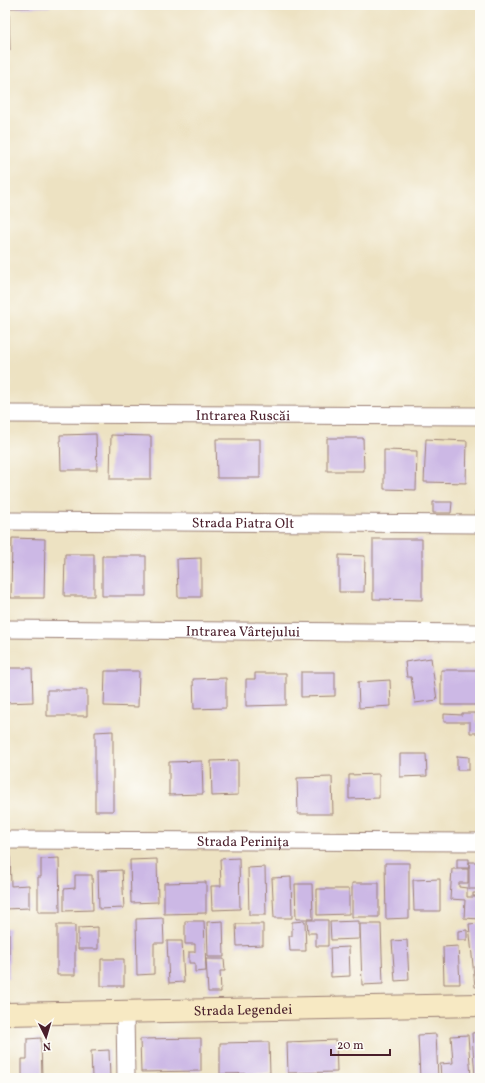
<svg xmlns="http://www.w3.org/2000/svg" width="485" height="1083" font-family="Vollkorn,serif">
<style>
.building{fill:#ccb8e5}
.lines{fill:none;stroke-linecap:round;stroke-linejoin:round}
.street-casing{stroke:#9c8076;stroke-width:19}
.secondary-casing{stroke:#9c8076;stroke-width:24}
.street{stroke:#fff;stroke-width:17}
.secondary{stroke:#f7e9c3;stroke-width:22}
.labels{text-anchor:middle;stroke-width:3;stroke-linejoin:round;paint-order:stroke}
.street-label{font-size:14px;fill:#4a1f2b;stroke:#fdfcf7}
</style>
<rect width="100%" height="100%" fill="#fdfcf7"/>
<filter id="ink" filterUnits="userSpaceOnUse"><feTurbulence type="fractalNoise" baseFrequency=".025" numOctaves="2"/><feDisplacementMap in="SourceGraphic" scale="8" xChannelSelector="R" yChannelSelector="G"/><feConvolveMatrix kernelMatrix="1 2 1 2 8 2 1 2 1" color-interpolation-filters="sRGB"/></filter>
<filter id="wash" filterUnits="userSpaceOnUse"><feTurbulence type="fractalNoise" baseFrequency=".012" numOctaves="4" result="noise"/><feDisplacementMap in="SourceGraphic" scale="16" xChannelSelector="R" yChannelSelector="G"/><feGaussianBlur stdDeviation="0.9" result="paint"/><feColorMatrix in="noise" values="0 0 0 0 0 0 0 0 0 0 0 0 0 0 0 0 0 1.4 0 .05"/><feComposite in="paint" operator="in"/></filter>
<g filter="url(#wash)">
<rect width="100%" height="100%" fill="#ede2c2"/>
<g id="blocks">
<path class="building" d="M 5,5 L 50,5 L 50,7 L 5,8 Z
M 5,15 L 9,15 L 10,50 L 5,50 Z
M 96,434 L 97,470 L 61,470 L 60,435 Z
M 111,435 L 151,436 L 151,479 L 110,479 Z
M 327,438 L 363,438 L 364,471 L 327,471 Z
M 216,439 L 260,439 L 260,478 L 217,478 Z
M 426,439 L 467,441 L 466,483 L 424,482 Z
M 384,450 L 417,451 L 416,490 L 384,489 Z
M 433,502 L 452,502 L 451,513 L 433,513 Z
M 476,508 L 480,508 L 480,519 L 476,519 Z
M 12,538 L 45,539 L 44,598 L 11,598 Z
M 373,539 L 422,539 L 422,600 L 373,599 Z
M 65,554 L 94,554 L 94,596 L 64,596 Z
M 339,555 L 365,556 L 364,592 L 339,592 Z
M 102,556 L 146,556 L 146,596 L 102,596 Z
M 201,558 L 201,597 L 178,597 L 177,559 Z
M 431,658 L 437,700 L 415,703 L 411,677 L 407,677 L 405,662 Z
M 5,668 L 32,668 L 33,702 L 5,703 Z
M 441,670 L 480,670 L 480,705 L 441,705 Z
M 105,671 L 139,671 L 138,707 L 104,706 Z
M 301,672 L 335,672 L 335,696 L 301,697 Z
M 255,673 L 286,673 L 286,705 L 246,706 L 246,679 L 255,679 Z
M 226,678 L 226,708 L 194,709 L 193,679 Z
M 390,680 L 391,706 L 359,708 L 358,682 Z
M 47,690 L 87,690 L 87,716 L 47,716 Z
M 462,713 L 476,713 L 476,722 L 480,722 L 479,733 L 470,733 L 470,722 L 444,722 L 444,714 L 462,715 Z
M 113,731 L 113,811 L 95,811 L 95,732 Z
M 400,754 L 426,754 L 427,776 L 400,777 Z
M 457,756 L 469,757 L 469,770 L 457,770 Z
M 238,760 L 238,795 L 212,796 L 211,761 Z
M 202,761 L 203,794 L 169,795 L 169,762 Z
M 379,774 L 379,798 L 349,799 L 349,775 Z
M 332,777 L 333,814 L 298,814 L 297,778 Z
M 477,785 L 480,785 L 480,818 L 477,818 Z
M 10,854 L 11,886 L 29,885 L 29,908 L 5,909 L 5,855 Z
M 59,858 L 60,912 L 38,912 L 38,877 L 41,877 L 41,859 Z
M 239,858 L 240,909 L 212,910 L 211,886 L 221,886 L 220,859 Z
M 157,859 L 158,902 L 131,903 L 130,860 Z
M 457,859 L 469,859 L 469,868 L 457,868 Z
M 469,862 L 479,862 L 479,889 L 469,889 Z
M 385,863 L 409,863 L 409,918 L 386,919 Z
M 265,867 L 266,915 L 249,915 L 248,868 Z
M 452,869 L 468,869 L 468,883 L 459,883 L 459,887 L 467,888 L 467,897 L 480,897 L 480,919 L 464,918 L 465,900 L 450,899 Z
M 122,870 L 124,908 L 99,909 L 98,871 Z
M 75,875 L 92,875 L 93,910 L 64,911 L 64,889 L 75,888 Z
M 291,877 L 292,918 L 274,918 L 272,878 Z
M 440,879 L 440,911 L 414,911 L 413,880 Z
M 206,882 L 206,913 L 164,914 L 164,883 Z
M 352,883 L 379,883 L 379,917 L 352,917 Z
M 295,884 L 312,884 L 313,919 L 296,919 Z
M 317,889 L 349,889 L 349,914 L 317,915 Z
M 473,893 L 480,893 L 480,896 L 473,896 Z
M 163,918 L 164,943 L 154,943 L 154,974 L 137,975 L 136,919 Z
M 307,920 L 328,920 L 328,946 L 316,946 L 316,933 L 308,933 Z
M 185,921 L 204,921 L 206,971 L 195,972 L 195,963 L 189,963 L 189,952 L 195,952 L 195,944 L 185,944 Z
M 223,921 L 224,957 L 208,957 L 207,922 Z
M 305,921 L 306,951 L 290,951 L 289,936 L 292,936 L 292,922 Z
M 359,921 L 359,939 L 331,940 L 330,922 Z
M 480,923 L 480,987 L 475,987 L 469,924 Z
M 236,924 L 263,924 L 263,945 L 237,946 Z
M 360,924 L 381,924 L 383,984 L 362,985 Z
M 57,925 L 75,925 L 75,975 L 57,975 Z
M 98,927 L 98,949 L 78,949 L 78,928 Z
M 5,928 L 9,928 L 9,978 L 5,978 Z
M 467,930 L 467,940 L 458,940 L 458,931 Z
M 407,940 L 409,980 L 395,981 L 392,941 Z
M 167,941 L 182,941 L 184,982 L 169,983 Z
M 458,946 L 460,984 L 444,984 L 443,947 Z
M 349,947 L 350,976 L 331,977 L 330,948 Z
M 101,959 L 124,959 L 124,986 L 101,986 Z
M 206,959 L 224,959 L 225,971 L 220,971 L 221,992 L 208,992 Z
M 480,1032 L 480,1078 L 475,1078 L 472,1033 Z
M 436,1034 L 438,1078 L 420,1078 L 418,1035 Z
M 468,1035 L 471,1078 L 441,1078 L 440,1064 L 453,1063 L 451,1036 Z
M 41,1038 L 42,1078 L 22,1078 L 22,1059 L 27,1059 L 27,1039 Z
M 201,1038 L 201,1071 L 141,1072 L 140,1039 Z
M 336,1040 L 337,1072 L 288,1073 L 287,1042 Z
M 269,1042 L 270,1073 L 220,1074 L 220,1043 Z
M 109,1050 L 110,1078 L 92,1078 L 91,1051 Z"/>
</g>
</g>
<g filter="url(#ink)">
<use href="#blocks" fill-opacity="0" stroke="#9c8076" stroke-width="1"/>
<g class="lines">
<g class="street-casing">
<g id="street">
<path id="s1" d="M 5,414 L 480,416"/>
<path id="s2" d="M 5,521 L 480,524"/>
<path id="s3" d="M 5,629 L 480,633"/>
<path id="s4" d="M 5,840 L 480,842"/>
<path d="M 125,1013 L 126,1078"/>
</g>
</g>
<g class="secondary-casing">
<g id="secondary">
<path id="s5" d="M 5,1014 L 480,1005"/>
</g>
</g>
<use href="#street" class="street"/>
<use href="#secondary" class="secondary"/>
</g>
</g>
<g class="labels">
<g class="street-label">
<text dy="5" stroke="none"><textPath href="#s1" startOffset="238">Intrarea Ruscăi</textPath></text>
<text dy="5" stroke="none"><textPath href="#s2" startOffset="238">Strada Piatra Olt</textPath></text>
<text dy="5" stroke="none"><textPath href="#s3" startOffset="238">Intrarea Vârtejului</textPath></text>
<text dy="5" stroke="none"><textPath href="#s4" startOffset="238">Strada Perinița</textPath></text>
<text dy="5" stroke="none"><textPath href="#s5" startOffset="238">Strada Legendei</textPath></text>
</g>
</g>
<rect width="485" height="1083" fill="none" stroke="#fdfcf7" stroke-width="20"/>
<g transform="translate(46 1037) rotate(175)" stroke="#fdfcf7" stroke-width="3" paint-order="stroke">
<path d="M0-3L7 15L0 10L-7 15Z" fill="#4a1f2b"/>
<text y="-6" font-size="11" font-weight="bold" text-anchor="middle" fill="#4a1f2b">N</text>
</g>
<path d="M331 1049v6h59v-6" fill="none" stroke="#4a1f2b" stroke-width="2"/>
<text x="337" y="1049" font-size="12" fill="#4a1f2b" stroke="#fdfcf7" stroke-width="3" paint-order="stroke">20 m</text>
</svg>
